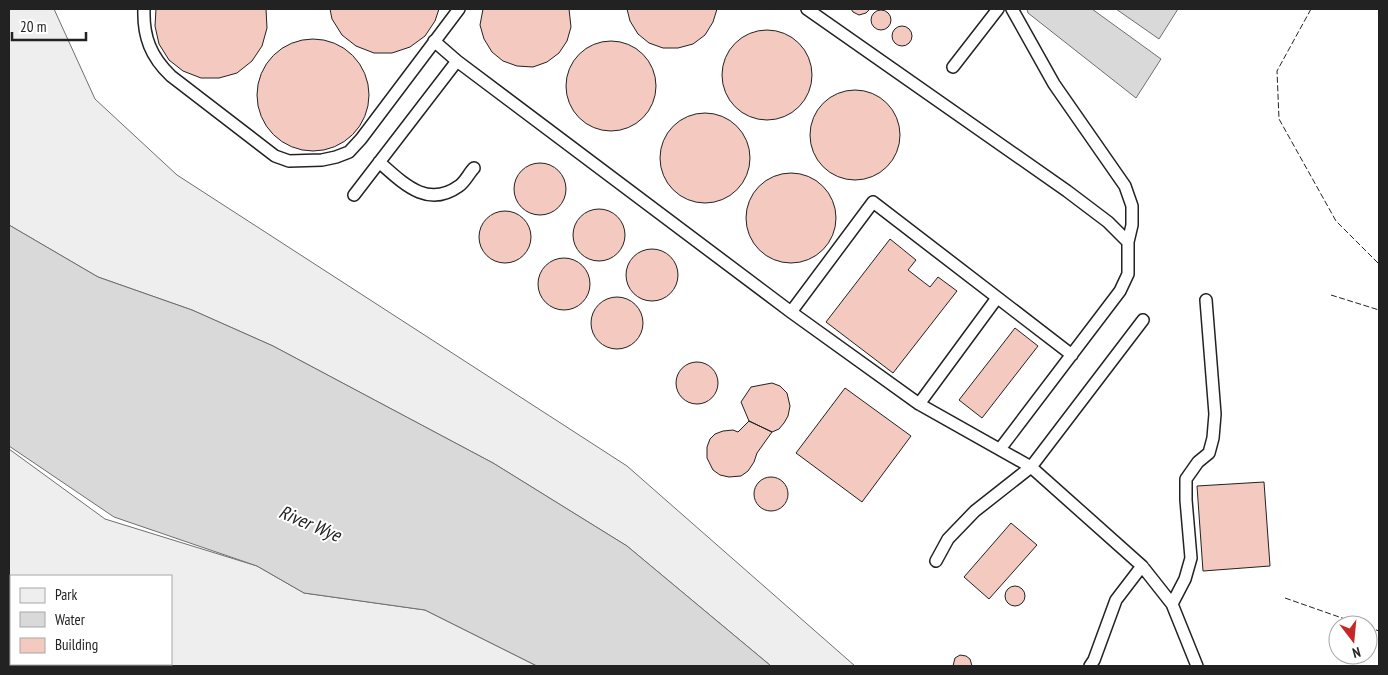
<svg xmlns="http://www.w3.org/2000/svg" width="1388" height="675" font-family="'PT Sans Narrow',sans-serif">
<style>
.green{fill:#eee;stroke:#6f6f6f;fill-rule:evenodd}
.water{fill:#d9d9d9;stroke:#6f6f6f}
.building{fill:#f3c9c0;stroke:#222}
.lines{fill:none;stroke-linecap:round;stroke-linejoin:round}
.service-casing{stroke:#222;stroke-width:14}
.service{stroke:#fff;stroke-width:11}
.fence{stroke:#222;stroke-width:1;stroke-dasharray:6 2.5;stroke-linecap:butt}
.labels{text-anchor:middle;stroke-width:4;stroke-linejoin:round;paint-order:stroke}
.water-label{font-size:19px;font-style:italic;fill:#222;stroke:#fff}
</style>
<rect width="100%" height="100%" fill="#fff"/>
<path class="green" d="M 9,9 L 54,9 L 95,99 L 177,175 L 627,466 L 855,666 L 771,666 L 627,546 L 493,463 L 273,346 L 192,310 L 98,277 L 9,225 Z
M 9,449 L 105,519 L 257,566 L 304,593 L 425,610 L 537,666 L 9,666 ZM 11,576 L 171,576 L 171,664 L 11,664 Z"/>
<path class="water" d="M 1027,9 L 1092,9 L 1161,59 L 1136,98 L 1028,13 Z
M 1116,9 L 1178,9 L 1159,39 Z
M 9,225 L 98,277 L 192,310 L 273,346 L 493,463 L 627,546 L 771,666 L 537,666 L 425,610 L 304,593 L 257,566 L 114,517 L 9,446 Z"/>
<path class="building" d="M 156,9 L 266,9 L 267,28 L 262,46 L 252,61 L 237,73 L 219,78 L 201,78 L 183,71 L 169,60 L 159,44 L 155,26 Z
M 330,9 L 439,9 L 435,21 L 425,36 L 410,47 L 392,53 L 374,53 L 356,46 L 342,35 L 332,19 Z
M 483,9 L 569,9 L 571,27 L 567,41 L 559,53 L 547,62 L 533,67 L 517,66 L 503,61 L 492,52 L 484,39 L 480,25 Z
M 627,9 L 717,9 L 713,22 L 705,35 L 693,44 L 678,48 L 663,48 L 649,43 L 638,34 L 630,21 Z
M 851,9 L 870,9 L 866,13 L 859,15 L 853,12 Z
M871 20a10 10 0 1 1 20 0a10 10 0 1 1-20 0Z
M892 36a10 10 0 1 1 20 0a10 10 0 1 1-20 0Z
M722 75a45 45 0 1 1 90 0a45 45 0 1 1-90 0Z
M257 95a56 56 0 1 1 112 0a56 56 0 1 1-112 0Z
M566 86a45 45 0 1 1 90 0a45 45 0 1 1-90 0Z
M810 135a45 45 0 1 1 90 0a45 45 0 1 1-90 0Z
M660 158a45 45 0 1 1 90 0a45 45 0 1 1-90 0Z
M514 189a26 26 0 1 1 52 0a26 26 0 1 1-52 0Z
M746 218a45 45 0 1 1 90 0a45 45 0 1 1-90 0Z
M573 235a26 26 0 1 1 52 0a26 26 0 1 1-52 0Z
M479 237a26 26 0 1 1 52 0a26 26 0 1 1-52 0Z
M 890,239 L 916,260 L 908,270 L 930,287 L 938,277 L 957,291 L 893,373 L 826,322 Z
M626 275a26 26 0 1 1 52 0a26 26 0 1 1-52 0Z
M538 284a26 26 0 1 1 52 0a26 26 0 1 1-52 0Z
M591 323a26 26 0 1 1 52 0a26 26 0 1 1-52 0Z
M 1015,328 L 1038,346 L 982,418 L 959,400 Z
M676 383a21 21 0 1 1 42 0a21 21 0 1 1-42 0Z
M 772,383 L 780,386 L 787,393 L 790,406 L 788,416 L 784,423 L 779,429 L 772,432 L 749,421 L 741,402 L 751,387 Z
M 845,388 L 911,436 L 862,502 L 796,453 Z
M 749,421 L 772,432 L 757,453 L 754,462 L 748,471 L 741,476 L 729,477 L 720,475 L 713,470 L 707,458 L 707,447 L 710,439 L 715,434 L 723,431 L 733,430 L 738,432 Z
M754 494a17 17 0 1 1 34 0a17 17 0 1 1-34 0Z
M 1264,482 L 1270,566 L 1203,571 L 1197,486 Z
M 1011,523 L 1037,545 L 989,599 L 964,577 Z
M1005 596a10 10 0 1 1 20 0a10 10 0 1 1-20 0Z
M 960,655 L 966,656 L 970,659 L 972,666 L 953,666 L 955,658 Z"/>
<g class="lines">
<g class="service-casing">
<path id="service" d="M 144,9 C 143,37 151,57 171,76 L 275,156 L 289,161 L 322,160 L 336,157 L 349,152 L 361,139 L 459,9
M 807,9 L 1067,191 L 1108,222 L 1128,242 L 1128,274 L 1120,291 L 1000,449
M 1012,9 L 1054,84 L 1125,186 L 1132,206 L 1132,225 L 1128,242
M 434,41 L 457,61 L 791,312 L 919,404 L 1031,467 L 1142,566 L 1172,604 L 1197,666
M 953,67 L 998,9
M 379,162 C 403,183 427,209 459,186 C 465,182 469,173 474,168
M 354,195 L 457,61
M 791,312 L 873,202 L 1072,355
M 919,404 L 997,298
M 936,561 L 948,539 L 975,511 L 1031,467 L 1143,320
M 1172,604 L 1185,579 L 1191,558 L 1186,500 L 1186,479 L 1198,462 L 1209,453 L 1213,438 L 1215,414 L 1206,300
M 1090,666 L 1094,660 L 1116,600 L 1142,566"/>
</g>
<use href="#service" class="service"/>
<path class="fence" d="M 1311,9 L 1277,71 L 1279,119 L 1336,221 L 1379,264
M 1331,295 L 1379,310
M 1285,598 L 1362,625
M 1368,627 L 1379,631"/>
</g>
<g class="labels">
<g class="water-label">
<text transform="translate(310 523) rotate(23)" y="7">River Wye</text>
</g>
</g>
<rect width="1388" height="675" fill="none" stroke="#222222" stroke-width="20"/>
<rect x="10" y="575" width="162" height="90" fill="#ffffff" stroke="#a7a7a7"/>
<rect x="20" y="588" width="25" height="15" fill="#eeeeee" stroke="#a7a7a7"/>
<text x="55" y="600" font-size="15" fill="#222222">Park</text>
<rect x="20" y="612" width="25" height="15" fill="#d9d9d9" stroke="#a7a7a7"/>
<text x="55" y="625" font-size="15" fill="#222222">Water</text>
<rect x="20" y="638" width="25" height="15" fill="#f3c9c0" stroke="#a7a7a7"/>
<text x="55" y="650" font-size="15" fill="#222222">Building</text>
<g transform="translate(1353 640) rotate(164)"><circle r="24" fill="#ffffff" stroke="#a7a7a7"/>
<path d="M0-4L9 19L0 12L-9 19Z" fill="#c62828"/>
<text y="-8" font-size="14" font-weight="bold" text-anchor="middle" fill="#222222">N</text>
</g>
<path d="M12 32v8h74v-8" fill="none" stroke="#222222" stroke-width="2.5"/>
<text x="20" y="32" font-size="15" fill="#222222" stroke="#ffffff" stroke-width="4" paint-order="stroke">20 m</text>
</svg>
